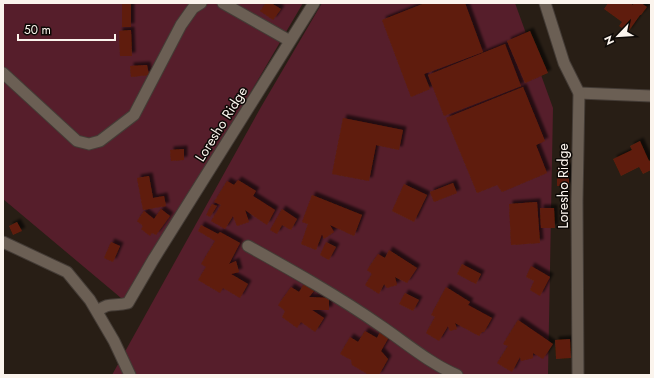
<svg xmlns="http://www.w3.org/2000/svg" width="654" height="378" font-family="Jost,sans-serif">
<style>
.green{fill:#561e2b}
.building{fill:#5f1f0b;filter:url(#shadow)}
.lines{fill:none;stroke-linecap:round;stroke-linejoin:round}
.minor-casing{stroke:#443c36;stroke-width:13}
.tertiary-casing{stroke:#443c36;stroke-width:13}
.minor{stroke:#6b5f54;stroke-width:11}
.tertiary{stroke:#6b5f54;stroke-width:11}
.labels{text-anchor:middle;stroke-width:3;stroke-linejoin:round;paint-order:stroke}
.street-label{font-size:14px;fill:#fbf4ed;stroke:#0d0906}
</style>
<defs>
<filter id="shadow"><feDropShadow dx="3.5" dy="-3.5" stdDeviation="1" flood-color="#0009"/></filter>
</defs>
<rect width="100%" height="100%" fill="#281e15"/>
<path class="green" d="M 3,3 L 303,3 L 127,303 L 3,199 Z
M 322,3 L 515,3 L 553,108 L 548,375 L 112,375 L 261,107 Z"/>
<path class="building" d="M 122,3 L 131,3 L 131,27 L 122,27 Z
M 266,3 L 271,3 L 281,9 L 273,20 L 260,11 Z
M 425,3 L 465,3 L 483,52 L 424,74 L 430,89 L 411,97 L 382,20 Z
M 608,3 L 630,3 L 633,5 L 634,3 L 641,3 L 647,7 L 641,15 L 640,15 L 628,32 L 619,26 L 622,22 L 604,9 Z
M 131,30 L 132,56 L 120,56 L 119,31 Z
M 530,31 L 548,73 L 525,83 L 507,41 Z
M 505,44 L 521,86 L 444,116 L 428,75 Z
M 147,65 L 149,75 L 131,77 L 130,66 Z
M 523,87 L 545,141 L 536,145 L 547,173 L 502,192 L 497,185 L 477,193 L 446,118 Z
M 343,118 L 403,130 L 399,150 L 376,145 L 369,181 L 332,174 Z
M 640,141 L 649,161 L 651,160 L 651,170 L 643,174 L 639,167 L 621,176 L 613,159 L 632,150 L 630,146 Z
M 184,149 L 184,160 L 171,161 L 170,150 Z
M 557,167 L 569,167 L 569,186 L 557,186 Z
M 149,176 L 153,198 L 164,196 L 166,206 L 143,210 L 137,178 Z
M 238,180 L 256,191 L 253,196 L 275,210 L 267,225 L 245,210 L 249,222 L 237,226 L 233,216 L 225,229 L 211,221 L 221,205 L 214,202 L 227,181 L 234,185 Z
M 453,183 L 457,193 L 434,202 L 430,192 Z
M 404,184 L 427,195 L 414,222 L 392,211 Z
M 312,195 L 362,215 L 354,236 L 330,225 L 334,232 L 324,239 L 322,234 L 316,250 L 301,244 L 308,224 L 302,222 Z
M 537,202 L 540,243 L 511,245 L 509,204 Z
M 212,204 L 217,206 L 210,217 L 206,215 Z
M 540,208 L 554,208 L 555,228 L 541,228 Z
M 161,209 L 170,216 L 156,235 L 152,233 L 150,236 L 141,229 L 143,226 L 137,221 L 144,211 L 154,219 Z
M 282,209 L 297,219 L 291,230 L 282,225 L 277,234 L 270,230 Z
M 17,222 L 22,231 L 13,235 L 9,226 Z
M 201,225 L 218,234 L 220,232 L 240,243 L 229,264 L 236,261 L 239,272 L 231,274 L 248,284 L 240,298 L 223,288 L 220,293 L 198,280 L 206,267 L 201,264 L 215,241 L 198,231 Z
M 111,242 L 120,246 L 113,262 L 104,258 Z
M 326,242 L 336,247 L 329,260 L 320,255 Z
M 389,250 L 417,268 L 407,283 L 395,277 L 397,285 L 387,288 L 384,284 L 379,294 L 365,285 L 372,274 L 367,270 L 378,254 L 385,258 Z
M 462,264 L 481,274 L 476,284 L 457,274 Z
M 531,266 L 550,277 L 540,296 L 530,290 L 534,281 L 526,277 Z
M 304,284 L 314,291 L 309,297 L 329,298 L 329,310 L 312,310 L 324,318 L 315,332 L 301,322 L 297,328 L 282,317 L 285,311 L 278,305 L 291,287 L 299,292 Z
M 446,287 L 470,302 L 468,305 L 492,318 L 484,332 L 482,332 L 479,336 L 455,323 L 457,329 L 450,331 L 448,326 L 439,341 L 426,333 L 435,317 L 431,315 Z
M 405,293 L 419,300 L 413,311 L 399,304 Z
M 518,320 L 553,344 L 543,359 L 533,353 L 533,358 L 521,361 L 520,357 L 512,372 L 497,363 L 508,346 L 503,344 Z
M 365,331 L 377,338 L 380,332 L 389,337 L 381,351 L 388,359 L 379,375 L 369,375 L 352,365 L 351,360 L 340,354 L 350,337 L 358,342 Z
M 570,339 L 571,358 L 556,359 L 555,340 Z"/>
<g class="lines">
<g class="minor-casing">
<path id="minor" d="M 223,3 L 290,41
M 3,73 L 77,141 L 89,144 L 100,141 L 134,115 L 181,25 L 193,8 L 201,3
M 579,93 L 651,96
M 3,242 L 67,272 L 90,300 L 114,341 L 130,375
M 248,246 C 293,271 338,296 381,326 C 406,343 429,363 457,375
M 97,312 C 109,301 114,307 128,303 L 153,260 L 314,3"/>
</g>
<g class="tertiary-casing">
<path id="tertiary" d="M 545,3 L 564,63 L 579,93 L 577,201 L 578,375"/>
</g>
<use href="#minor" class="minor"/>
<use href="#tertiary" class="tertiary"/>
</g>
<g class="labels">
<g class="street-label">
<text transform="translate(221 124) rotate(-58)" y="5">Loresho Ridge</text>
<text transform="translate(563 186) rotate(-90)" y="5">Loresho Ridge</text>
</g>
</g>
<rect width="654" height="378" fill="none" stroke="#fbf4ed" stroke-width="8"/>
<g transform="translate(618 36) rotate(245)" stroke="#0d0906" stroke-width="3" paint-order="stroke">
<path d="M0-3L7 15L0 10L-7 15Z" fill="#fbf4ed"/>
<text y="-6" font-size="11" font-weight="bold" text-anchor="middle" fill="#fbf4ed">N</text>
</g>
<path d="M18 34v6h97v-6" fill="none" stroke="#fbf4ed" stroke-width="2"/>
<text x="24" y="34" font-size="12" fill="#fbf4ed" stroke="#0d0906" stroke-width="3" paint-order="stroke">50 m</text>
</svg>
